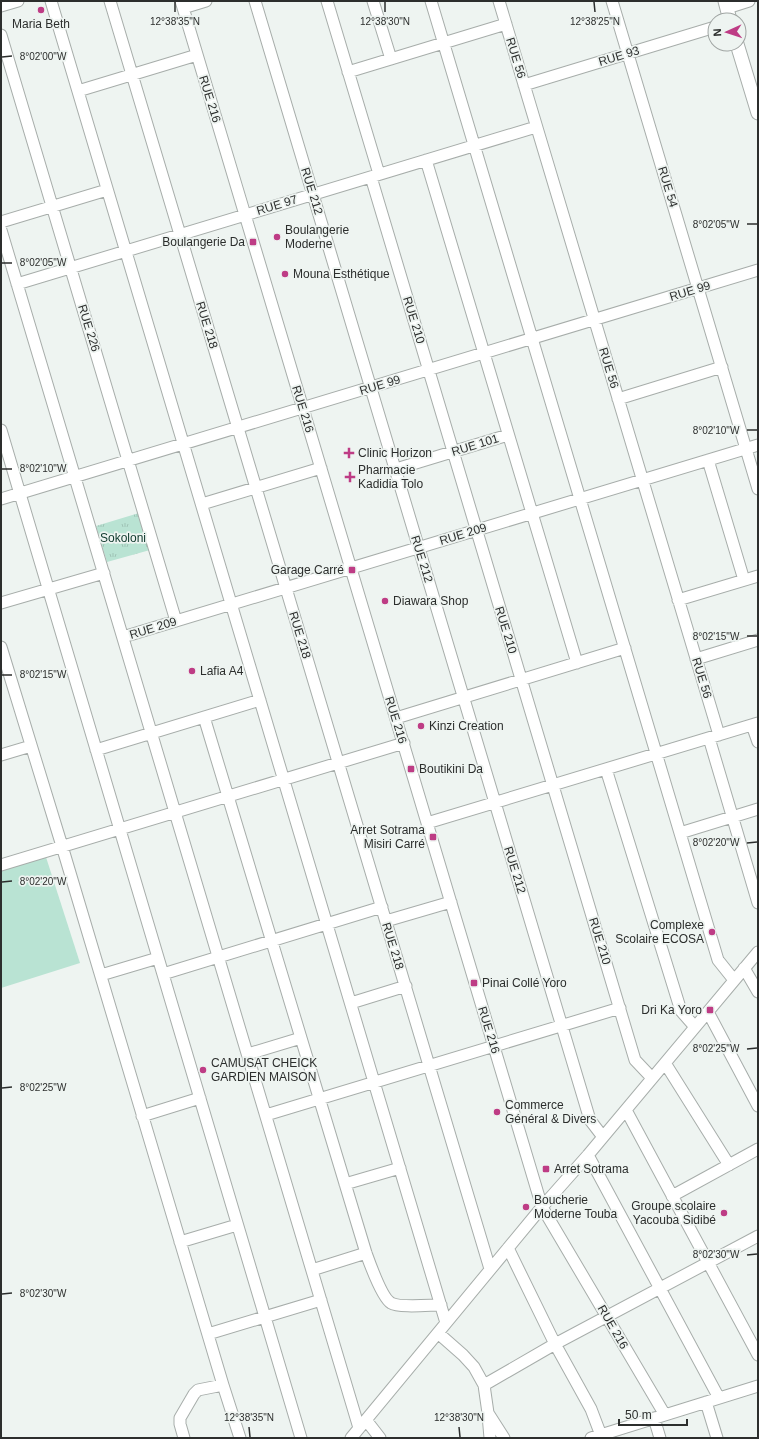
<svg xmlns="http://www.w3.org/2000/svg" width="759" height="1439" font-family="Arial,sans-serif">
<style>
.grass{fill:url(#grass-tufts)}
.pitch{fill:#b9e3d3}
.lines{fill:none;stroke-linecap:round;stroke-linejoin:round}
.minor-casing{stroke:#a7adaa;stroke-width:13}
.major-casing{stroke:#a7adaa;stroke-width:15}
.minor{stroke:#fff;stroke-width:11}
.major{stroke:#fff;stroke-width:13}
.ticks{fill:none;stroke:#2c2e2d;stroke-width:1.5}
.poi-dot{fill:#be3c85;stroke:#eef4f1;stroke-width:1.5}
.labels{text-anchor:middle;stroke-width:3.5;stroke-linejoin:round;paint-order:stroke}
.poi-label{font-size:12px;fill:#2c2e2d;stroke:#eef4f1;text-anchor:start}
.street-label{font-size:12px;fill:#2c2e2d;stroke:#eef4f1}
.park-label{font-size:12px;fill:#0f3a2d;stroke:#eef4f1}
.ticks-label{font-size:10px;text-anchor:middle;fill:#2c2e2d;stroke:#eef4f1;stroke-width:3.5;stroke-linejoin:round;paint-order:stroke}
</style>
<defs>
<pattern id="grass-tufts" width="24" height="20" patternUnits="userSpaceOnUse"><rect width="24" height="20" fill="#b9e3d3"/><path d="M3 7l-1-3M5 7V3M7 7l1-3M15 17l-1-3M17 17v-4M19 17l1-3" fill="none" stroke="#9fc3b5"/></pattern>
</defs>
<rect width="100%" height="100%" fill="#eef4f1"/>
<path class="grass" d="M 139,513 L 150,550 L 107,562 L 96,526 Z"/>
<path class="pitch" d="M 45,854 L 80,963 L 1,988 L 1,868 Z"/>
<g class="lines">
<g class="minor-casing">
<path id="minor" d="M 51,1 L 446,1323
M 110,1 L 490,1269
M 181,1 L 542,1207 L 665,1415
M 255,1 L 590,1120 L 603,1137
M 327,1 L 379,174
M 373,1 L 391,59
M 431,1 L 718,960 L 734,980
M 499,1 L 719,735
M 612,1 L 758,489
M 1,6 L 18,1
M 183,8 L 206,1
M 727,8 L 749,1
M 1,35 L 176,621
M 348,72 L 506,24
M 524,85 L 715,27
M 78,91 L 197,55
M 426,160 L 577,663
M 371,177 L 635,1060 L 652,1078
M 1,222 L 107,190
M 1,230 L 359,1428
M 17,284 L 536,127
M 618,399 L 722,367
M 1,430 L 301,1438
M 708,460 L 744,580
M 396,469 L 508,435
M 1,499 L 758,270
M 202,504 L 321,468
M 678,600 L 758,576
M 1,603 L 104,573
M 123,637 L 758,445
M 1,647 L 62,846 L 223,1385 L 240,1438
M 696,659 L 758,640
M 204,717 L 366,1253 C 370,1264 382,1298 391,1303 C 399,1308 430,1305 441,1305
M 396,718 L 625,648
M 752,725 L 758,742
M 709,738 L 758,903
M 96,750 L 260,700
M 1,755 L 31,746
M 606,769 L 681,1011 L 695,1027
M 427,823 L 758,723
M 680,833 L 758,809
M 1,865 L 404,743
M 386,921 L 451,902
M 744,968 L 758,992
M 163,974 L 382,907
M 101,975 L 158,958
M 351,1003 L 406,986
M 708,1012 L 758,1106
M 248,1054 L 301,1038
M 665,1063 L 729,1165
M 626,1110 L 758,1355
M 266,1115 L 620,1008
M 142,1116 L 200,1098
M 588,1155 L 719,1398
M 345,1184 L 400,1168
M 672,1196 L 758,1149
M 180,1242 L 237,1225
M 508,1248 L 555,1344 L 591,1409 L 602,1438
M 312,1270 L 366,1253
M 438,1333 L 463,1355 L 474,1367 L 484,1385 L 488,1413 L 504,1438
M 208,1334 L 321,1300
M 484,1385 L 555,1344 L 758,1236
M 706,1402 L 717,1438
M 488,1415 L 490,1438
M 654,1418 L 660,1438
M 366,1420 L 380,1438
M 184,1438 L 180,1424 L 180,1418 L 194,1394 L 198,1390 L 223,1385
M 351,1438 L 542,1207 L 588,1155 L 758,952
M 591,1438 L 758,1386"/>
</g>
<g class="major-casing">
<path id="major" d="M 725,1 L 730,20
M 737,44 L 758,113"/>
</g>
<use href="#minor" class="minor"/>
<use href="#major" class="major"/>
</g>
<path class="ticks" d="M 175,2 L 175,12M 385,2 L 385,12M 594,2 L 595,12M 2,57 L 12,56M 747,224 L 757,224M 2,263 L 12,263M 747,430 L 757,430M 2,469 L 12,469M 747,636 L 757,636M 2,675 L 12,675M 747,843 L 757,842M 2,882 L 12,881M 747,1049 L 757,1048M 2,1088 L 12,1087M 747,1255 L 757,1254M 2,1294 L 12,1293M 249,1427 L 250,1437M 459,1427 L 460,1437"/>
<g class="poi-dot">
<circle cx="41" cy="10" r="4"/>
<circle cx="277" cy="237" r="4"/>
<rect x="249" y="238" width="8" height="8" rx="2"/>
<circle cx="285" cy="274" r="4"/>
<path d="M347 447h4v4h4v4h-4v4h-4v-4h-4v-4h4z"/>
<path d="M348 471h4v4h4v4h-4v4h-4v-4h-4v-4h4z"/>
<rect x="348" y="566" width="8" height="8" rx="2"/>
<circle cx="385" cy="601" r="4"/>
<circle cx="192" cy="671" r="4"/>
<circle cx="421" cy="726" r="4"/>
<rect x="407" y="765" width="8" height="8" rx="2"/>
<rect x="429" y="833" width="8" height="8" rx="2"/>
<circle cx="712" cy="932" r="4"/>
<rect x="470" y="979" width="8" height="8" rx="2"/>
<rect x="706" y="1006" width="8" height="8" rx="2"/>
<circle cx="203" cy="1070" r="4"/>
<circle cx="497" cy="1112" r="4"/>
<rect x="542" y="1165" width="8" height="8" rx="2"/>
<circle cx="526" cy="1207" r="4"/>
<circle cx="724" cy="1213" r="4"/>
</g>
<g class="labels">
<g class="poi-label">
<text x="41" y="28" text-anchor="middle">Maria Beth</text>
<text x="285" y="234">Boulangerie<tspan x="285" dy="14">Moderne</tspan></text>
<text x="245" y="246" text-anchor="end">Boulangerie Da</text>
<text x="293" y="278">Mouna Esthétique</text>
<text x="358" y="457">Clinic Horizon</text>
<text x="358" y="474">Pharmacie<tspan x="358" dy="14">Kadidia Tolo</tspan></text>
<text x="344" y="574" text-anchor="end">Garage Carré</text>
<text x="393" y="605">Diawara Shop</text>
<text x="200" y="675">Lafia A4</text>
<text x="429" y="730">Kinzi Creation</text>
<text x="419" y="773">Boutikini Da</text>
<text x="425" y="834" text-anchor="end">Arret Sotrama<tspan x="425" dy="14">Misiri Carré</tspan></text>
<text x="704" y="929" text-anchor="end">Complexe<tspan x="704" dy="14">Scolaire ECOSA</tspan></text>
<text x="482" y="987">Pinai Collé Yoro</text>
<text x="702" y="1014" text-anchor="end">Dri Ka Yoro</text>
<text x="211" y="1067">CAMUSAT CHEICK<tspan x="211" dy="14">GARDIEN MAISON</tspan></text>
<text x="505" y="1109">Commerce<tspan x="505" dy="14">Général &amp; Divers</tspan></text>
<text x="554" y="1173">Arret Sotrama</text>
<text x="534" y="1204">Boucherie<tspan x="534" dy="14">Moderne Touba</tspan></text>
<text x="716" y="1210" text-anchor="end">Groupe scolaire<tspan x="716" dy="14">Yacouba Sidibé</tspan></text>
</g>
<g class="street-label">
<text transform="translate(619 56) rotate(-17)" y="4">RUE 93</text>
<text transform="translate(516 58) rotate(73)" y="4">RUE 56</text>
<text transform="translate(210 99) rotate(73)" y="4">RUE 216</text>
<text transform="translate(668 187) rotate(73)" y="4">RUE 54</text>
<text transform="translate(312 191) rotate(73)" y="4">RUE 212</text>
<text transform="translate(277 205) rotate(-17)" y="4">RUE 97</text>
<text transform="translate(690 291) rotate(-17)" y="4">RUE 99</text>
<text transform="translate(414 320) rotate(73)" y="4">RUE 210</text>
<text transform="translate(207 325) rotate(73)" y="4">RUE 218</text>
<text transform="translate(89 328) rotate(73)" y="4">RUE 226</text>
<text transform="translate(609 368) rotate(73)" y="4">RUE 56</text>
<text transform="translate(380 385) rotate(-17)" y="4">RUE 99</text>
<text transform="translate(303 409) rotate(73)" y="4">RUE 216</text>
<text transform="translate(475 445) rotate(-17)" y="4">RUE 101</text>
<text transform="translate(463 534) rotate(-17)" y="4">RUE 209</text>
<text transform="translate(422 559) rotate(73)" y="4">RUE 212</text>
<text transform="translate(153 628) rotate(-17)" y="4">RUE 209</text>
<text transform="translate(506 630) rotate(73)" y="4">RUE 210</text>
<text transform="translate(300 635) rotate(73)" y="4">RUE 218</text>
<text transform="translate(702 678) rotate(73)" y="4">RUE 56</text>
<text transform="translate(396 720) rotate(73)" y="4">RUE 216</text>
<text transform="translate(515 870) rotate(73)" y="4">RUE 212</text>
<text transform="translate(600 941) rotate(73)" y="4">RUE 210</text>
<text transform="translate(393 946) rotate(73)" y="4">RUE 218</text>
<text transform="translate(489 1030) rotate(73)" y="4">RUE 216</text>
<text transform="translate(613 1327) rotate(60)" y="4">RUE 216</text>
</g>
<g class="park-label">
<text x="123" y="542">Sokoloni</text>
</g>
</g>
<g class="ticks-label">
<text x="175" y="25">12°38'35"N</text>
<text x="385" y="25">12°38'30"N</text>
<text x="595" y="25">12°38'25"N</text>
<text x="43" y="60">8°02'00"W</text>
<text x="716" y="228">8°02'05"W</text>
<text x="43" y="266">8°02'05"W</text>
<text x="716" y="434">8°02'10"W</text>
<text x="43" y="472">8°02'10"W</text>
<text x="716" y="640">8°02'15"W</text>
<text x="43" y="678">8°02'15"W</text>
<text x="716" y="846">8°02'20"W</text>
<text x="43" y="885">8°02'20"W</text>
<text x="716" y="1052">8°02'25"W</text>
<text x="43" y="1091">8°02'25"W</text>
<text x="716" y="1258">8°02'30"W</text>
<text x="43" y="1297">8°02'30"W</text>
<text x="249" y="1421">12°38'35"N</text>
<text x="459" y="1421">12°38'30"N</text>
</g>
<rect width="759" height="1439" fill="none" stroke="#2c2e2d" stroke-width="4"/>
<g transform="translate(727 32) rotate(267)"><circle r="19" fill="#eef4f1" stroke="#a0a5a3"/>
<path d="M0-3L7 15L0 10L-7 15Z" fill="#be3c85"/>
<text y="-6" font-size="11" font-weight="bold" text-anchor="middle" fill="#2c2e2d">N</text>
</g>
<path d="M619 1419v6h68v-6" fill="none" stroke="#2c2e2d" stroke-width="2"/>
<text x="625" y="1419" font-size="12" fill="#2c2e2d" stroke="#eef4f1" stroke-width="3" paint-order="stroke">50 m</text>
</svg>
